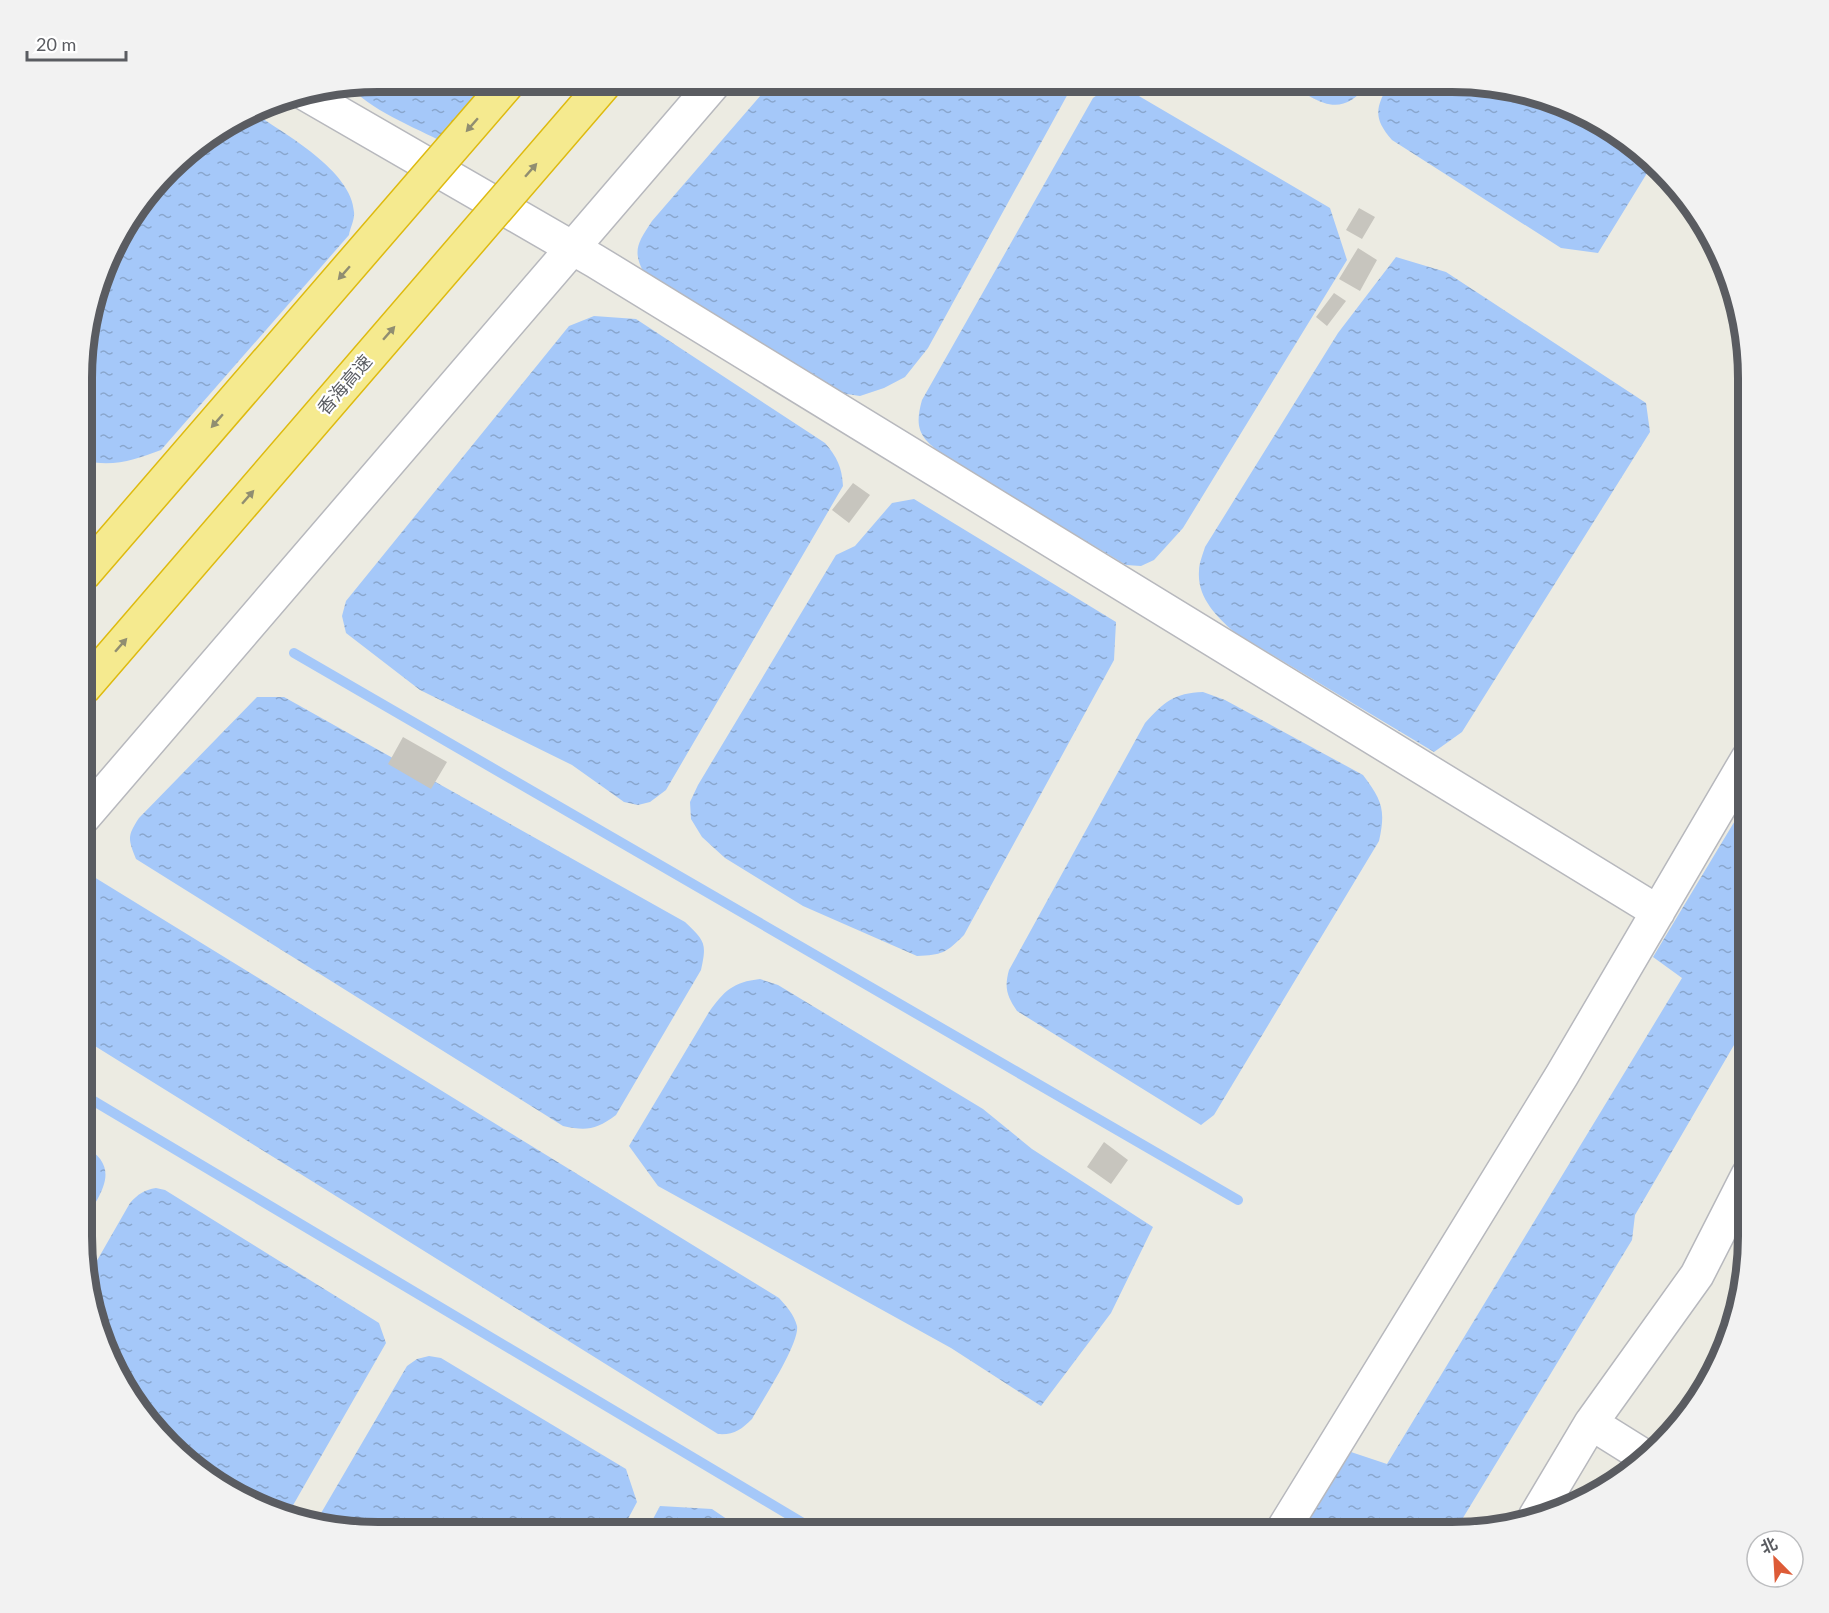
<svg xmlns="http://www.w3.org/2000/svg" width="1829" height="1613" font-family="Lato,'Noto Sans SC',sans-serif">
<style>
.water{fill:url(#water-ripples)}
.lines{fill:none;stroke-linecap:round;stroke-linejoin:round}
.stream{stroke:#a5c8f9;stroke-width:10}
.building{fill:#c7c5be}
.minor-casing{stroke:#b7b8bd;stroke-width:36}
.minor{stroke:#fff;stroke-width:33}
.highway-bridge-casing{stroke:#deba0f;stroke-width:36;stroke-linecap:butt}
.highway-bridge{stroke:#f5ea8f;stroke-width:33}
.oneway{fill:#908e71}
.labels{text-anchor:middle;stroke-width:4.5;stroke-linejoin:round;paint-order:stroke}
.street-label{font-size:18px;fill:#5a5c61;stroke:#fff}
.rim{fill:none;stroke:#5a5c61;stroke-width:8}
</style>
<defs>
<pattern id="water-ripples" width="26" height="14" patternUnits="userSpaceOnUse" patternTransform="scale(1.5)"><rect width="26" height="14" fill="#a5c8f9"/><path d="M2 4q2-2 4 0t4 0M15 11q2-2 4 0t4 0" fill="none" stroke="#89a6cd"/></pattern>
</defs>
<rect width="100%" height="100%" fill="#ecebe2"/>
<path class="water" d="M 378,81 L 494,81 L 443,142 C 418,129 365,108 350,85 Z
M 773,81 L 1075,81 L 928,348 L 905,377 L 884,388 L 860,396 L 833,392 L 645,275 C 632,251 637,244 652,221 Z
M 1115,82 L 1330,208 L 1347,260 L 1183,528 L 1154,560 L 1141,566 L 1126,565 L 947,458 C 922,439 913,432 922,400 L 1093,98 Z
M 1284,82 L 1370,82 C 1339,122 1320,101 1284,82 Z
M 1390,82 L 1471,82 L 1583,112 L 1652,165 L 1598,253 L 1561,248 L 1392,140 C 1372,117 1376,107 1390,82 Z
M 254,113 C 285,134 352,171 354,212 C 355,219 350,228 349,235 L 161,450 C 135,460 111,468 83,460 L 84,338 L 121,230 L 182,154 Z
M 1396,257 L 1446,272 L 1646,403 L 1650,432 L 1462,732 L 1434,752 L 1234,632 C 1216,616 1197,597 1199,571 C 1199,563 1203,554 1205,547 L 1338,333 Z
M 594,316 L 636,319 L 825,443 C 837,457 842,467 843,486 L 666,790 L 650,802 L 638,805 L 624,802 L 572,765 L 420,690 L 346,633 L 342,616 L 346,601 L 569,326 Z
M 914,499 L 1116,622 L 1114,660 L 964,935 C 946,953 942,955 917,956 L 803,906 L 725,858 L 702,837 L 691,819 L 690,802 L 698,785 L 836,555 L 855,546 L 892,503 Z
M 1203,692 L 1225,700 L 1363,775 C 1382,800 1386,810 1379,841 L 1214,1115 L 1201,1125 L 1017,1011 C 1007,996 1004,988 1009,970 L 1145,723 C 1164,702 1174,693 1203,692 Z
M 257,697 L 284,697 L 685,922 C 705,941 707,943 701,970 L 616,1115 C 596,1130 586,1131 563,1126 L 136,859 C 128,839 127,836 139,818 Z
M 1748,799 L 1748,1021 L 1635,1215 L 1632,1240 L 1455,1531 L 1300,1531 L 1351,1452 L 1387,1464 L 1682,978 L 1653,957 Z
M 94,877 L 779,1298 C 786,1306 794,1314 797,1326 C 800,1343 762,1401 752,1419 C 741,1430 734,1435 718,1434 L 82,1038 L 82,890 Z
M 760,979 L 778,985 L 983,1109 L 1032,1149 L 1153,1227 L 1111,1313 L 1041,1406 L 951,1348 L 658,1186 L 629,1146 L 709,1012 C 724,991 733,982 760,979 Z
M 82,1145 C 125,1167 99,1196 82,1225 Z
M 156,1188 L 165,1190 L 379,1323 L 386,1343 L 288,1514 L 264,1509 L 197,1471 L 155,1431 L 103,1349 L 87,1278 L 130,1203 C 138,1194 144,1190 156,1188 Z
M 429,1356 L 441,1358 L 626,1469 L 637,1502 L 621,1532 L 377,1532 L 317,1520 L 407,1366 L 417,1359 Z
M 660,1506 L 712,1509 L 746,1532 L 646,1532 Z"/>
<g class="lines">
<path class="stream" d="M 83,525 L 90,529
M 294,653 L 1238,1200
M 82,1094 L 818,1532"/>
</g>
<path class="building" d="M 1359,208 L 1375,217 L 1362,239 L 1346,230 Z
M 1358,248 L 1377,260 L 1360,291 L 1339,279 Z
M 1334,293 L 1346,301 L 1327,326 L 1316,317 Z
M 853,483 L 870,495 L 849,523 L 832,510 Z
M 403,737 L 447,762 L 431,789 L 388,764 Z
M 1104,1142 L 1128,1160 L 1111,1184 L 1087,1167 Z"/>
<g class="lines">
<g class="minor-casing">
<path id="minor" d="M 304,93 L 595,261 L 1658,912
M 83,818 L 716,81
M 1591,1423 L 1647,1458
M 1535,1517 L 1591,1423 L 1697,1275 L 1748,1175
M 1282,1531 L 1562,1075 L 1748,758"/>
</g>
<use href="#minor" class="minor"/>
<g class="highway-bridge-casing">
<path id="highway-bridge" d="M 83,575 L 510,81
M 83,689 L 607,81"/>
</g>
<use href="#highway-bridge" class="highway-bridge"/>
</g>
<defs><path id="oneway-solid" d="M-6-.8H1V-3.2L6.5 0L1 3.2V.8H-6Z" transform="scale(1.5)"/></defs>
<g class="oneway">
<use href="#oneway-solid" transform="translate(472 125) rotate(131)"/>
<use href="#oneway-solid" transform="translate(531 170) rotate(-49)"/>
<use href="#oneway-solid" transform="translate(344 273) rotate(131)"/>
<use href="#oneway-solid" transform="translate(389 333) rotate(-49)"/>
<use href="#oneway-solid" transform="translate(217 421) rotate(131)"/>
<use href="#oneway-solid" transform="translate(248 497) rotate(-49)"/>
<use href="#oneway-solid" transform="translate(121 645) rotate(-49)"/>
</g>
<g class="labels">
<g class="street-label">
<text transform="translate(345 385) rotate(-49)" y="6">香海高速</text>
</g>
</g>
<path d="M0 0H1829V1613H0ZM378 92H1452A286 286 0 0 1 1738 378V1236A286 286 0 0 1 1452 1522H378A286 286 0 0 1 92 1236V378A286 286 0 0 1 378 92Z" fill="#f2f2f2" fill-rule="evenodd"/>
<path class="rim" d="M378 92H1452A286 286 0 0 1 1738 378V1236A286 286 0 0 1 1452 1522H378A286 286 0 0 1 92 1236V378A286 286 0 0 1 378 92Z"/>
<g transform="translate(1775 1559) rotate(336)"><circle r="28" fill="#ffffff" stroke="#bdbec0" stroke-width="1.5"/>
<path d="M0-4.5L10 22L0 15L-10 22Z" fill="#dd5b37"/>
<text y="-9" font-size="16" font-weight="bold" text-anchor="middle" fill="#5a5c61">北</text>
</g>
<path d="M27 51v9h99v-9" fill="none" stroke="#5a5c61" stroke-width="3"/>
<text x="36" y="51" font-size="18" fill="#5a5c61" stroke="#ffffff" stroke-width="4.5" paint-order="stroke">20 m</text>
</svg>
